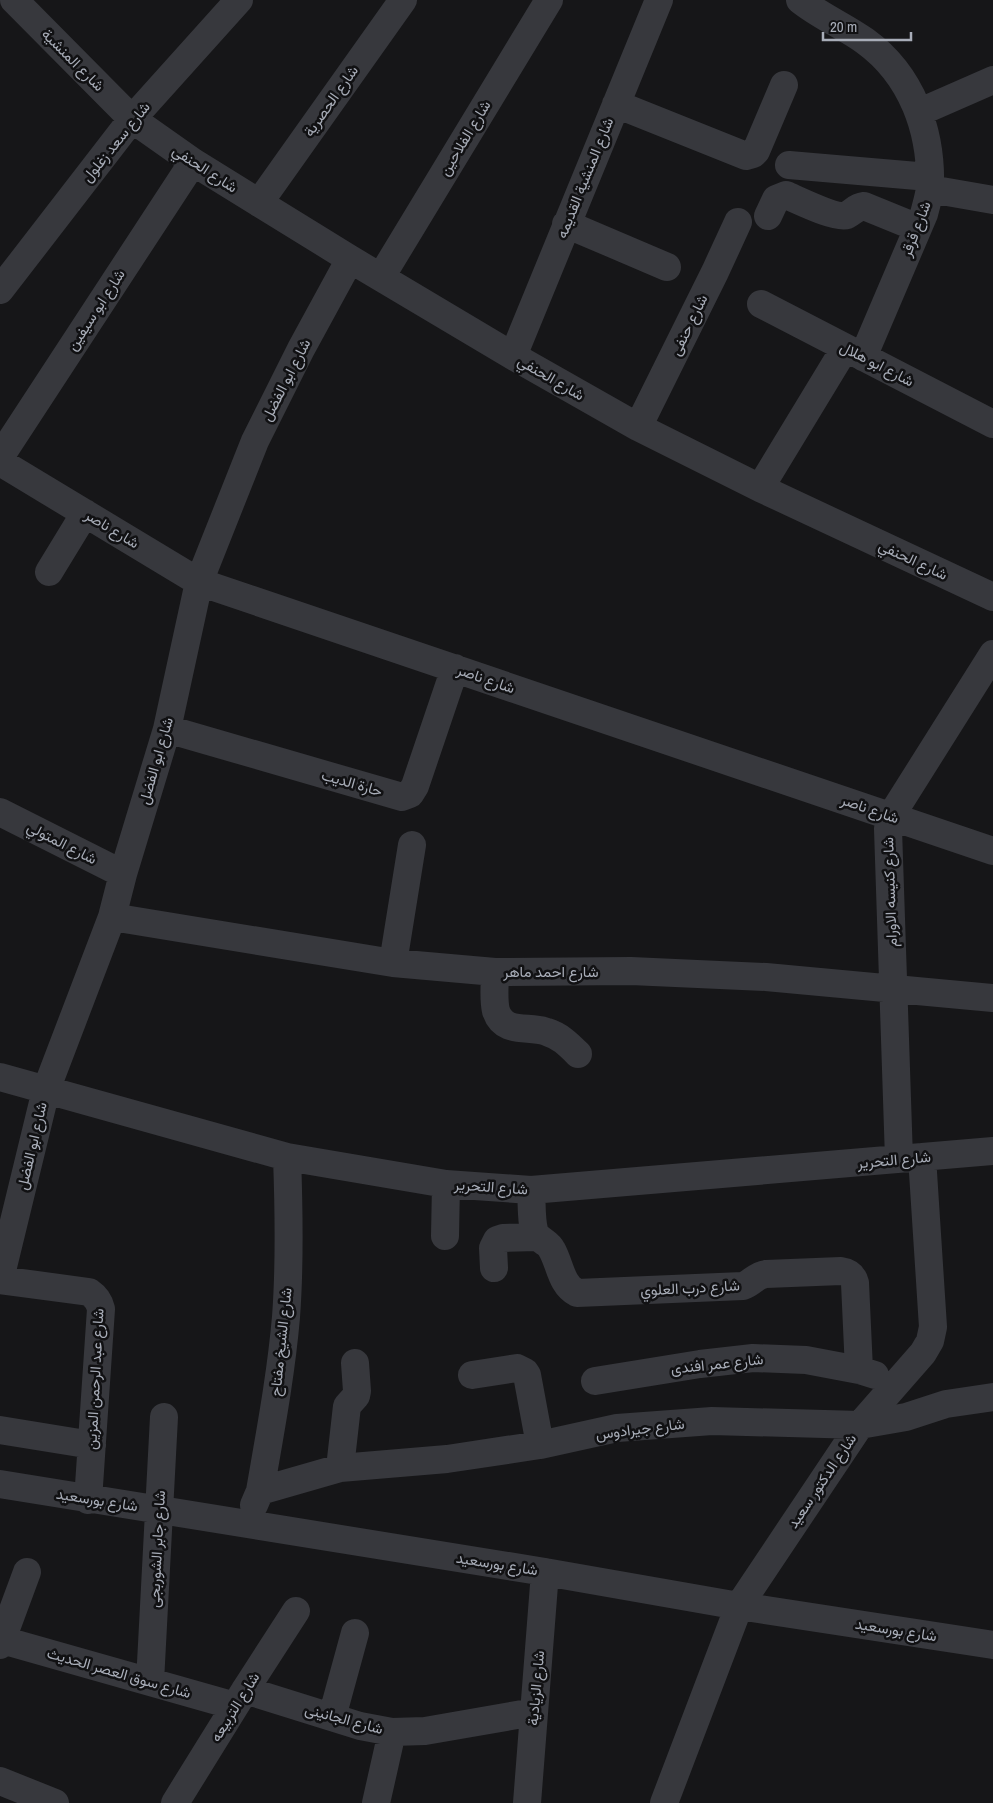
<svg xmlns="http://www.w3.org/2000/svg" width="993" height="1803" font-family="'Archivo Narrow',Vazirmatn,sans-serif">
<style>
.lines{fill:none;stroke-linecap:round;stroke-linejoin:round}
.minor{stroke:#37383d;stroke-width:28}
.labels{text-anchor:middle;stroke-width:5;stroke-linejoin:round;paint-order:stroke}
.street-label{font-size:15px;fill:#a8adb8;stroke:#111113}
</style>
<rect width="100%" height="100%" fill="#161618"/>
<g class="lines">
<path class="minor" d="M 14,0 L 132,119 L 193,162 L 350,259 L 513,356 L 638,427 L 760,488 L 993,597
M 800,0 C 820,16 844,26 865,41 C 912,75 932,131 930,188 C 929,196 926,206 924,214 L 863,357
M 616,104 L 746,156 L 753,154 L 756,151 L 784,85
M 920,112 L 993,80
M 789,165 L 929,177
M 930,189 L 993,200
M 259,203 L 403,0
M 768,216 L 776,199 L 786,195 C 798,200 836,219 847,215 C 853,212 856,207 864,206 L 918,228
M 566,224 L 667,267
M 381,277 L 549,0
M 0,290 L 132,119 L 239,0
M 761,304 L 993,424
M 513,356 L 659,0
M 638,427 L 715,272 L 738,222
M 0,457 L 193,162
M 0,462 L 199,582 L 993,851
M 760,488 L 845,348
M 49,572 L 85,513
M 167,729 L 402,797 L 410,794 L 415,786 L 455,668
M 0,812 L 123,874
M 112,917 L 393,963 L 495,972 L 631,971 L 766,977 L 993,998
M 393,963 L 412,845
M 495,972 C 495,984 493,999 496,1011 C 504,1035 529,1025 547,1032 C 560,1036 568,1044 578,1054
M 0,1077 L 287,1157 L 446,1184 L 531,1190 L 993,1151
M 899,1159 L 888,829 L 891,816 L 993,654
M 531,1190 C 532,1203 531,1218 534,1230 C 536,1240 548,1241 552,1250 C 560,1264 561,1285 577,1293 L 743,1286 C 752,1283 756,1275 766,1274 L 841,1271 C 848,1272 853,1275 855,1283 L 859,1370
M 445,1236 L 446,1184
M 494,1268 L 493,1248 L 497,1240 L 503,1238 L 537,1237
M 0,1279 L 46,1090 L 112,917 L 123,874 L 167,729 L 199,582 L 255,441 L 301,349 L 350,259
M 0,1280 L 89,1292 C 96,1297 99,1301 101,1309 L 88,1500
M 472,1375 L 517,1368 L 525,1372 L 527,1375 L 540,1445
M 595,1381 L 700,1364 L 753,1358 L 806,1360 L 859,1370 L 875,1375
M 0,1430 L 92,1445
M 340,1468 L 347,1406 L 356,1396 L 357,1391 L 355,1363
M 0,1484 L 545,1572 L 739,1606 L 993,1645
M 260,1491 L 340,1468 L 447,1459 L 540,1445 L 617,1428 L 712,1421 L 860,1425 L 906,1417 L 946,1404 L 993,1397
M 254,1505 L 260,1491 C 270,1433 281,1375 286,1317 C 290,1264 289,1211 287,1157
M 2,1640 L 235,1706
M 0,1645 L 27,1572
M 150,1682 L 164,1417
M 245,1690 L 360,1726 L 392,1732 L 425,1731 L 534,1712
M 332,1717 L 355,1633
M 0,1781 L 55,1803
M 175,1803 L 245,1690 L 296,1611
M 376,1803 L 392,1732
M 527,1803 L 545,1572
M 664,1803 L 739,1606 L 860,1425 L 923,1353 L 930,1341 L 933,1327 L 922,1157"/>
</g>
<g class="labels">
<g class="street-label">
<text transform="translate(73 60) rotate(45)" y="5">شارع المنشية</text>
<text transform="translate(331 101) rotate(-55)" y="5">شارع الحصرية</text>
<text transform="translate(465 138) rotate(-59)" y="5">شارع الفلاحين</text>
<text transform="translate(116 142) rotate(-51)" y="5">شارع سعد زغلول</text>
<text transform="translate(205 169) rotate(33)" y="5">شارع الحنفي</text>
<text transform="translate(585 178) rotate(-68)" y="5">شارع المنشية القديمه</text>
<text transform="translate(916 229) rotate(-69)" y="5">شارع قرقر</text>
<text transform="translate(96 310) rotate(-57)" y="5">شارع ابو سيفين</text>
<text transform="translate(689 325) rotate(-64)" y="5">شارع حنفى</text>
<text transform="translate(877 364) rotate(27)" y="5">شارع ابو هلال</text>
<text transform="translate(551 378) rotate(30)" y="5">شارع الحنفي</text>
<text transform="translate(286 380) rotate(-63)" y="5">شارع ابو الفضل</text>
<text transform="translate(112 529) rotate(31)" y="5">شارع ناصر</text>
<text transform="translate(913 560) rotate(25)" y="5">شارع الحنفي</text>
<text transform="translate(486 679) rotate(19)" y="5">شارع ناصر</text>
<text transform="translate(156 761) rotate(-74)" y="5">شارع ابو الفضل</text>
<text transform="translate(352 783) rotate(16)" y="5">حارة الديب</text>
<text transform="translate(870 809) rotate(19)" y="5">شارع ناصر</text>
<text transform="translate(62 843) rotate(27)" y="5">شارع المتولي</text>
<text transform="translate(890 892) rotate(-92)" y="5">شارع كنيسه الاورام</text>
<text x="551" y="977">شارع احمد ماهر</text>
<text transform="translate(32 1146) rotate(-77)" y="5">شارع ابو الفضل</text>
<text transform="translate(894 1160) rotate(-5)" y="5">شارع التحرير</text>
<text transform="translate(491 1187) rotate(4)" y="5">شارع التحرير</text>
<text transform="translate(690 1288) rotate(-3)" y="5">شارع درب العلوي</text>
<text transform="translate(281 1342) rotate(-84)" y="5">شارع الشيخ مفتاح</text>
<text transform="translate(717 1364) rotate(-6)" y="5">شارع عمر افندى</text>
<text transform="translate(95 1379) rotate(-87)" y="5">شارع عبد الرحمن المزين</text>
<text transform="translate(640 1429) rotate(-7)" y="5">شارع جيرادوس</text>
<text transform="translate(822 1481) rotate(-56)" y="5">شارع الدكتور سعيد</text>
<text transform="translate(97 1500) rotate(9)" y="5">شارع بورسعيد</text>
<text transform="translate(157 1549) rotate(-87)" y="5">شارع جابر الشوربجى</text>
<text transform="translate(497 1564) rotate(9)" y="5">شارع بورسعيد</text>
<text transform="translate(896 1630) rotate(9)" y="5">شارع بورسعيد</text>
<text transform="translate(119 1673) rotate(16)" y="5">شارع سوق العصر الحديث</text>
<text transform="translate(536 1688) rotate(-85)" y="5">شارع الزيادية</text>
<text transform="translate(235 1707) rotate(-58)" y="5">شارع التربيعه</text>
<text transform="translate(344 1719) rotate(15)" y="5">شارع الجانينى</text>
</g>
</g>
<path d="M823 32v8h88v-8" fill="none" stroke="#a8adb8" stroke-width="2.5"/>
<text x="830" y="32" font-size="15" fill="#a8adb8" stroke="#111113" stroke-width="4" paint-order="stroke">20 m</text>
</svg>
